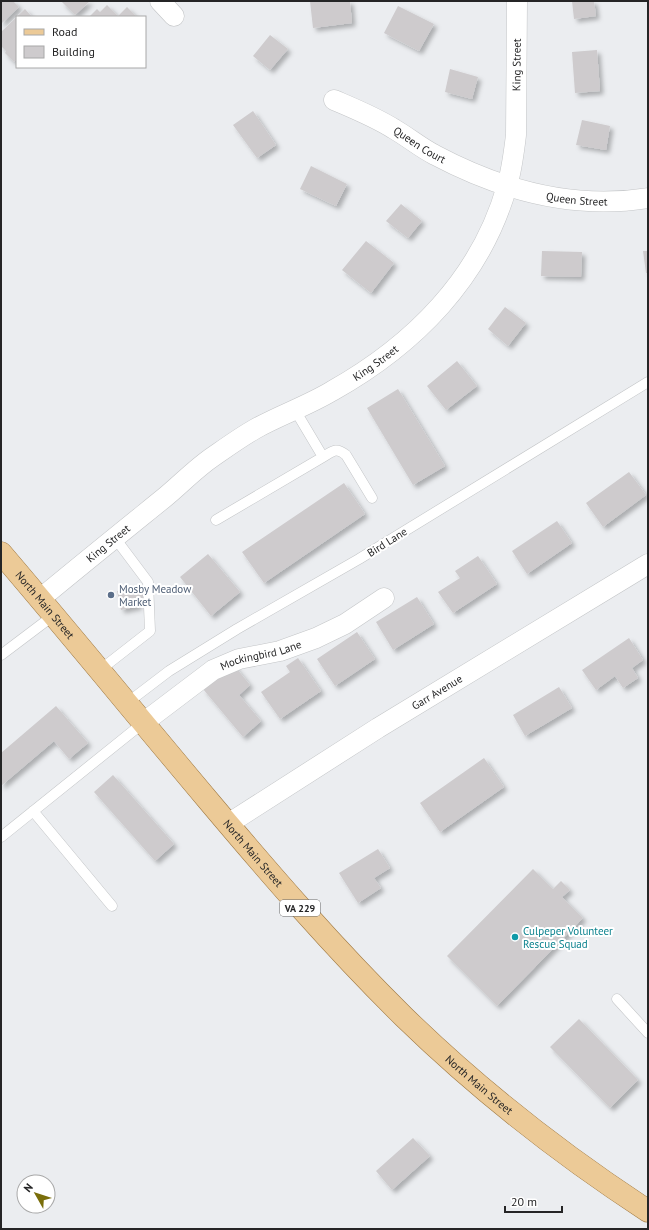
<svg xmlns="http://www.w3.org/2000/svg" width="649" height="1230" font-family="'PT Sans',sans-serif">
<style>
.building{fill:#cecbcd;filter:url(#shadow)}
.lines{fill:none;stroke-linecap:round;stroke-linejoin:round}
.service-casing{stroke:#c3c5c7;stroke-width:11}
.minor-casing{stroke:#c3c5c7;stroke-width:21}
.primary-casing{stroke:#9f7942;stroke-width:23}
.service{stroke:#fff;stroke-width:10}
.minor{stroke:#fff;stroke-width:20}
.primary{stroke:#ecca97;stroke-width:22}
.service-dot{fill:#5c6f8a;stroke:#fff;stroke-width:1.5}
.culture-dot{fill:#0f9aa8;stroke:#fff;stroke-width:1.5}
.labels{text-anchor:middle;stroke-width:4;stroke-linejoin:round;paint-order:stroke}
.shield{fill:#fff;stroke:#666667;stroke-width:1}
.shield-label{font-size:10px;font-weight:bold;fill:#252526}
.street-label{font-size:11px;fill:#252526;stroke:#fff}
.service-label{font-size:11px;fill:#4e5e75;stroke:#fff;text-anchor:start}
.culture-label{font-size:11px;fill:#0d838f;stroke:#fff;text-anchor:start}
</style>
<defs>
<filter id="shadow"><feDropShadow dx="3.5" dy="3.5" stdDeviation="2" flood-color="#0004"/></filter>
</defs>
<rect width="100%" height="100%" fill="#ebedf0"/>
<path class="building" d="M 1,1 L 13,1 L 19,7 L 1,24 Z
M 61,1 L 90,1 L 75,15 Z
M 310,1 L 350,1 L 352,23 L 313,28 Z
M 572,1 L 594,1 L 596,16 L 574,19 Z
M 107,5 L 118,16 L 127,7 L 137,17 L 89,17 L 97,9 L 100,12 Z
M 398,6 L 434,24 L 419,51 L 384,33 Z
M 25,9 L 32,17 L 17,17 L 17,59 L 14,62 L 5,53 L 6,51 L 1,46 L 1,32 Z
M 270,35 L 288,49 L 270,70 L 253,56 Z
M 597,50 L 600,91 L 575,93 L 572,52 Z
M 450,69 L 478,77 L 472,99 L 445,92 Z
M 253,111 L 276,145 L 257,158 L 233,125 Z
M 582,120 L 610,126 L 606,150 L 576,145 Z
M 311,166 L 347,184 L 336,206 L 300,189 Z
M 401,204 L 422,221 L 408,238 L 386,221 Z
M 366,241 L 394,263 L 371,293 L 342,270 Z
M 542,251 L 582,252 L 581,277 L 541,276 Z
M 643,251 L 648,251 L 648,273 L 646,273 Z
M 505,307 L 526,323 L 508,346 L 488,329 Z
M 457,361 L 477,386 L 446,410 L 427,386 Z
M 398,389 L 445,466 L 413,485 L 367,408 Z
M 629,472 L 646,495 L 603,527 L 586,503 Z
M 344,483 L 365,514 L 264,583 L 242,552 Z
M 557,521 L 572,543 L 527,574 L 512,551 Z
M 208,554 L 240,592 L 211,616 L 180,577 Z
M 478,556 L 497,584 L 453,613 L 438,592 L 460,578 L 455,571 Z
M 140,586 L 143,600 L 137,602 L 139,606 L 121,610 L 117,591 Z
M 417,597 L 434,624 L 393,650 L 376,622 Z
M 357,632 L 375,659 L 335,686 L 317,659 Z
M 629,638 L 643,660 L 632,668 L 638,678 L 623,688 L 615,676 L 596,690 L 582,670 Z
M 298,658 L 321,691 L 280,719 L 261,692 L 290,672 L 286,666 Z
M 233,664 L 250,685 L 239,695 L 261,721 L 243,737 L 203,689 Z
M 559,687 L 572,708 L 525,736 L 513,715 Z
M 56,706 L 88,743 L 69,759 L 54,741 L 1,786 L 1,753 Z
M 484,758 L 504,787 L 440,832 L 420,803 Z
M 113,775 L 174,844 L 155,861 L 94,792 Z
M 378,849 L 390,868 L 374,878 L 381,888 L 358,903 L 339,873 Z
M 533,869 L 553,889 L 561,881 L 570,890 L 562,897 L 583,918 L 497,1006 L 447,956 Z
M 579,1019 L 638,1080 L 610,1108 L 550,1047 Z
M 413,1138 L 430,1156 L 392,1190 L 376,1171 Z"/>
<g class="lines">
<g class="service-casing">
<path id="service" d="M 323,457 C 333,451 336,447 346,455 L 372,498
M 216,520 L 323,457 L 295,410
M 1,655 L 54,615
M 100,670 L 150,631 L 148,582 L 115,538
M 127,703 L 169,671 L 237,629 L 359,559 L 648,382
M 33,811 L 112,906
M 1,837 L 143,723
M 617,999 L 648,1033"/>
</g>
<g class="minor-casing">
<g id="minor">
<path d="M 160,1 L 174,16"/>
<path id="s1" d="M 334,100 C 355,109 375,117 394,129 C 408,137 421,148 435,155 C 501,190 574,210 648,198"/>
<path id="s2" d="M 40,599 C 81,565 122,532 164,498 C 180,485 196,468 214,456 C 227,447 241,437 255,429 C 280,415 307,406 332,391 C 414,345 481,278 507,186 C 512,169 514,152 516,135 L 517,1"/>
<path id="s3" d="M 143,723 L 213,670 L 239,659 L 280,651 L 316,638 L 345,624 L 384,598"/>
<path id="s4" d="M 228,824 L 378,728 L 648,564"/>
</g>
</g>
<g class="primary-casing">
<g id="primary">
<path id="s5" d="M 1,553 C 71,635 138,717 207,799 C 270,874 334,948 404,1017 C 478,1089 562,1155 648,1211"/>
</g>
</g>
<use href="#service" class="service"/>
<use href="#minor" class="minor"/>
<use href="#primary" class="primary"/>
</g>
<circle class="service-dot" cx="111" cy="595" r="4"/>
<circle class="culture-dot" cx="515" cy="937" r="4"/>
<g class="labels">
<rect class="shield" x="280" y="900" width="40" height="16" rx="3"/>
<g class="shield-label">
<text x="300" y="912">VA 229</text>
</g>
<g class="street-label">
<text dy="4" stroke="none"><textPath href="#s2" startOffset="759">King Street</textPath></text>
<text dy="4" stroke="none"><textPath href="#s1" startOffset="97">Queen Court</textPath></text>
<text dy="4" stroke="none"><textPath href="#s1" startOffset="265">Queen Street</textPath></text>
<text dy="4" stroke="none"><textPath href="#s2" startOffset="412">King Street</textPath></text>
<text transform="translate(387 542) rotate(-32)" y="4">Bird Lane</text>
<text dy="4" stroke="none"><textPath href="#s2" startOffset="88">King Street</textPath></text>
<text dy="4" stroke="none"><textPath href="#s5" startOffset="68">North Main Street</textPath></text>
<text dy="4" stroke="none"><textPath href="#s3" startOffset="138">Mockingbird Lane</textPath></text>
<text dy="4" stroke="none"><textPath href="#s4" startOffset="247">Garr Avenue</textPath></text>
<text dy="4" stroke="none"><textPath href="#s5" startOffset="392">North Main Street</textPath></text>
<text dy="4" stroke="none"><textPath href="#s5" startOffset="716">North Main Street</textPath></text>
</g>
<g class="service-label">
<text x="119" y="593">Mosby Meadow<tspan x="119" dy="13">Market</tspan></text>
</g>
<g class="culture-label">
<text x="523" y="935">Culpeper Volunteer<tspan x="523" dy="13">Rescue Squad</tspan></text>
</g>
</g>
<rect width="649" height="1230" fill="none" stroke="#252526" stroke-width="4"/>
<rect x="16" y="16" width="130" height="52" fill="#ffffff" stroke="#a8a8a8"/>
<rect x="24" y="29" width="20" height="6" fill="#ecca97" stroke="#a8a8a8"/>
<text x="52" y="36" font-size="12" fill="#252526">Road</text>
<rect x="24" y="46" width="20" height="12" fill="#cecbcd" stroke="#a8a8a8"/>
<text x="52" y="56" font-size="12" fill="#252526">Building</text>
<g transform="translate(36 1194) rotate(309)"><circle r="19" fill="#ffffff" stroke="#a8a8a8"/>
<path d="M0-3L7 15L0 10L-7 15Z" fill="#7a6e0a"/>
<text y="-6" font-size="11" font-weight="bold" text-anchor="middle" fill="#252526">N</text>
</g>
<path d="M505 1206v6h57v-6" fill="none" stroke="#252526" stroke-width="2"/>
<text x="511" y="1206" font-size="12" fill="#252526" stroke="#ffffff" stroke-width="3" paint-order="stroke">20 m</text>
</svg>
